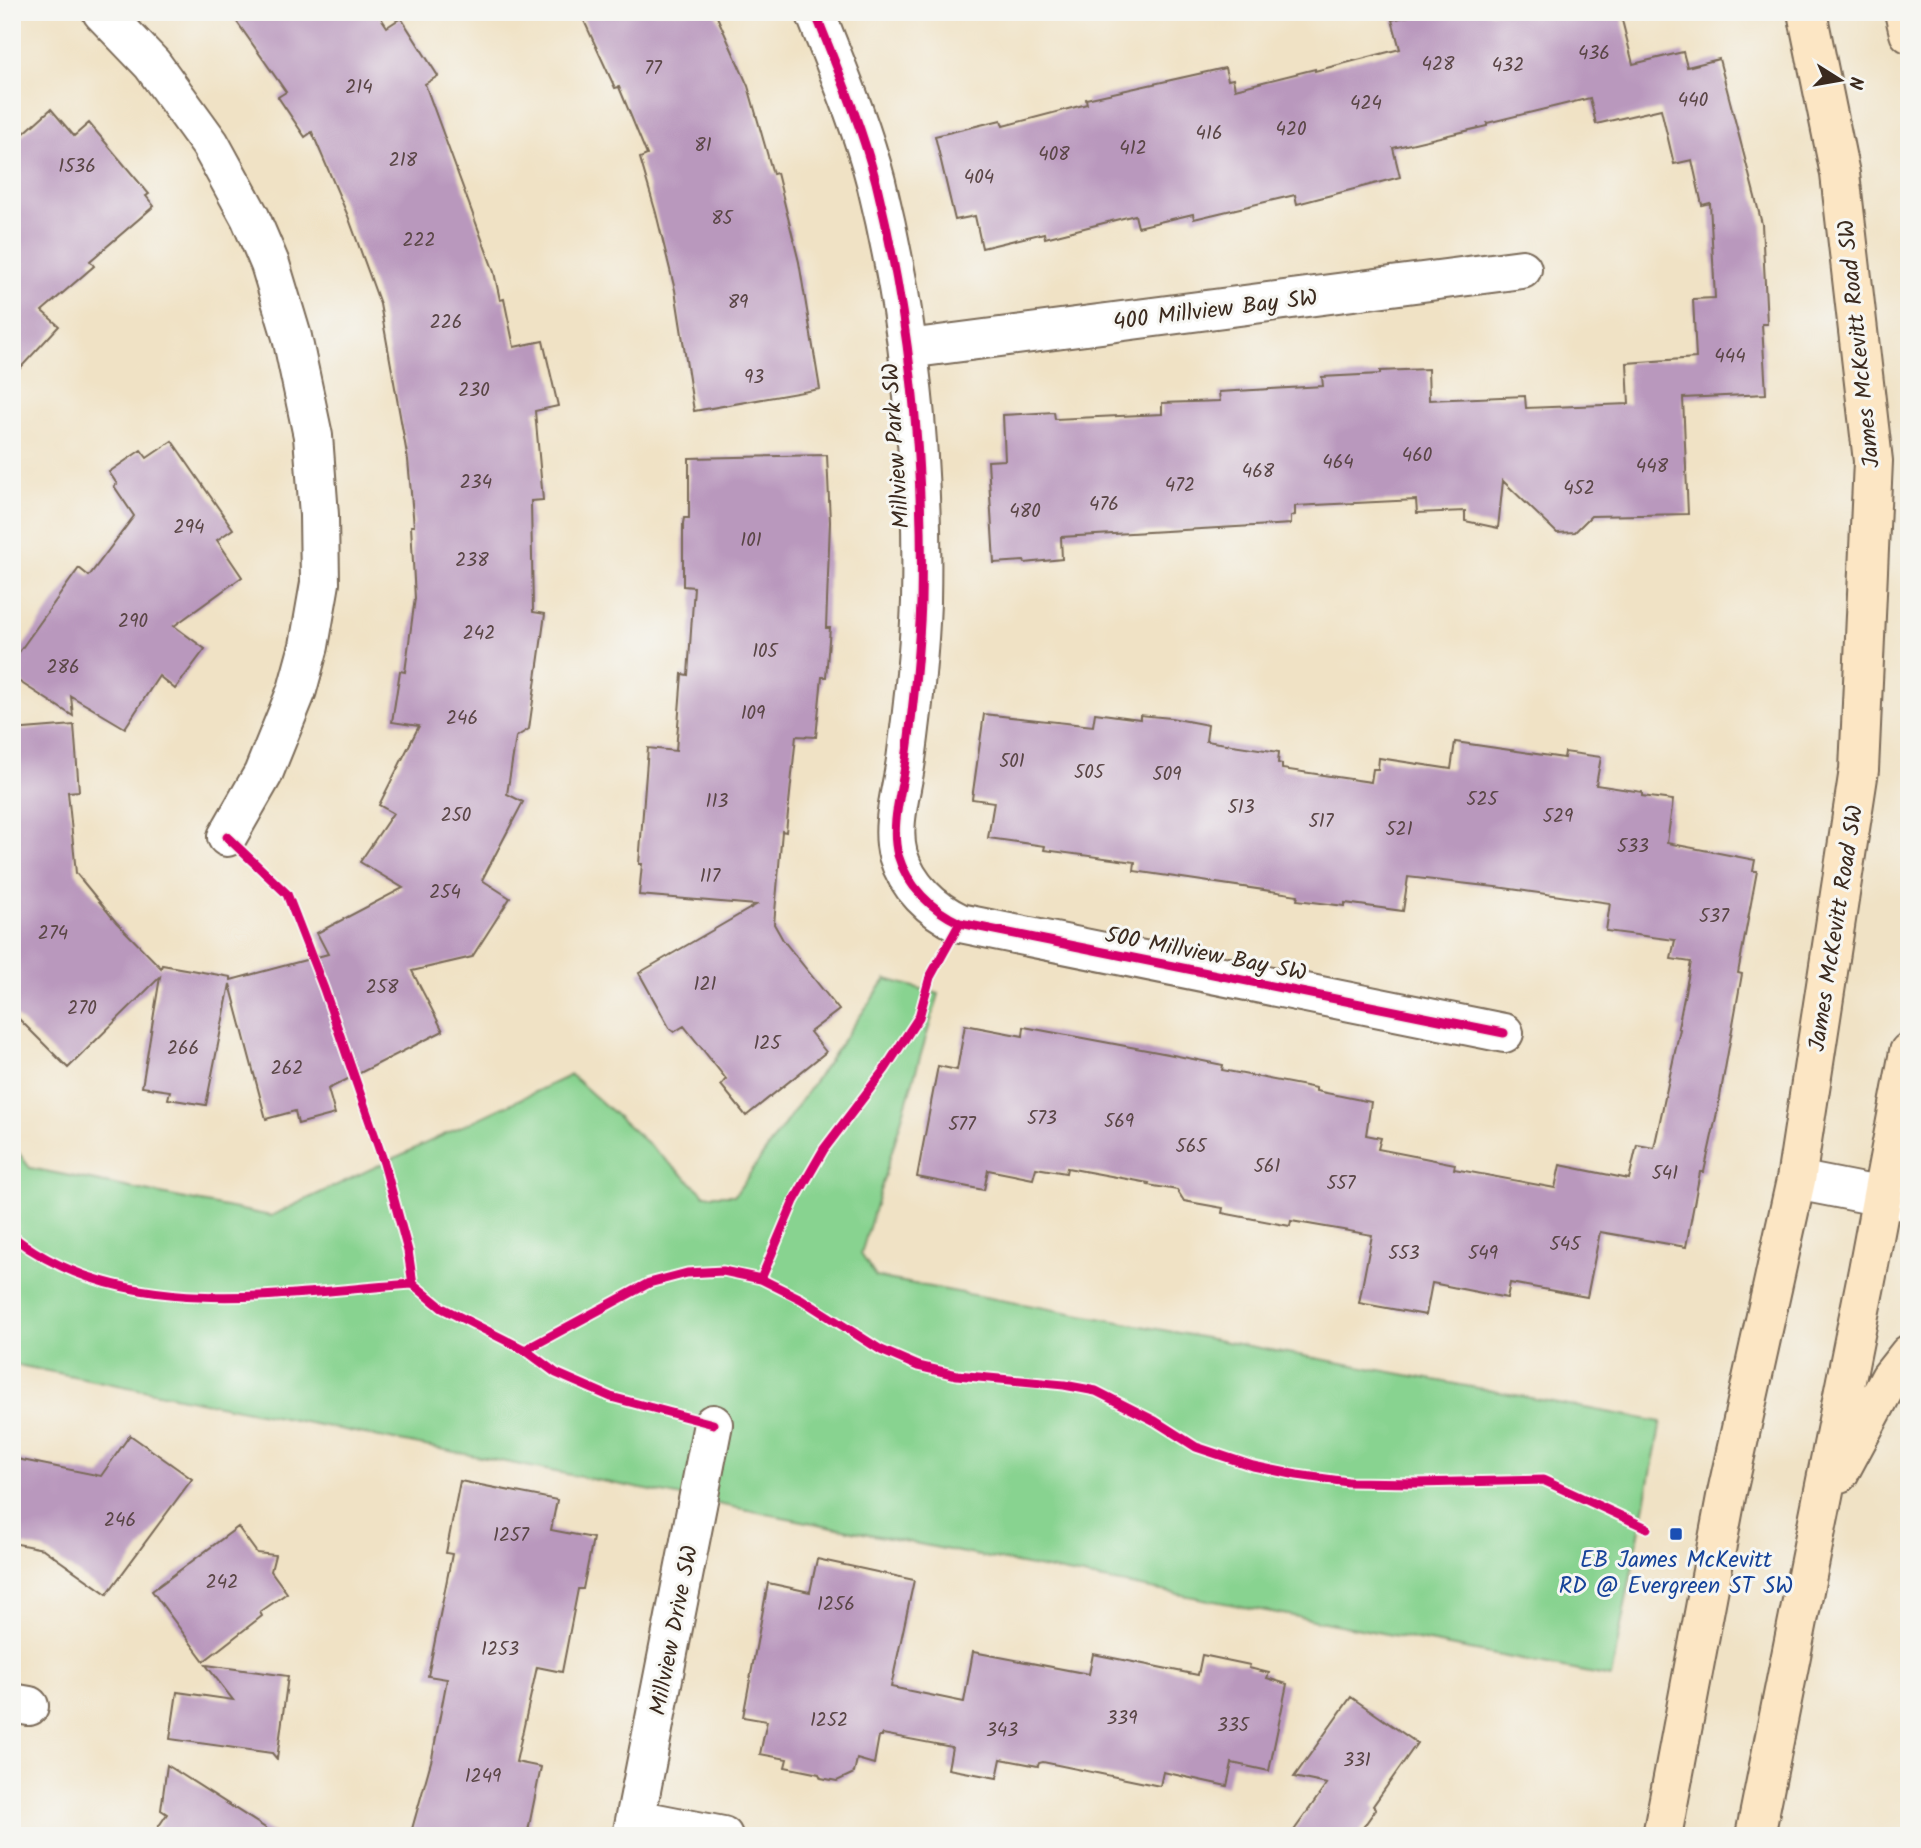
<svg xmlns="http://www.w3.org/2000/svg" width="1921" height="1848" font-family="Kalam,sans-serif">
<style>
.green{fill:#88d390;stroke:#627e57;stroke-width:2}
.building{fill:#b998bd}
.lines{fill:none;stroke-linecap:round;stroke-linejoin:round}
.street-casing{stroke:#7a6a58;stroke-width:42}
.secondary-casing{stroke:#7a6a58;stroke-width:42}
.street{stroke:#fff;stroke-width:38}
.secondary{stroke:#fce6c4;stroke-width:38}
.cycleway-casing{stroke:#f6f6f2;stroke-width:13}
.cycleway{stroke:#d6006c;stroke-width:9}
.transit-dot{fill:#1a4fb4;stroke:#f6f6f2;stroke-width:2.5}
.labels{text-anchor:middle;stroke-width:6;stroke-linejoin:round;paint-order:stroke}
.number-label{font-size:19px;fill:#5a4646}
.street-label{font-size:23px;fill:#3b2a1e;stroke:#f6f6f2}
.transit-label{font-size:23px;fill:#164399;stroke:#f6f6f2}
</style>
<rect width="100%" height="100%" fill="#f6f6f2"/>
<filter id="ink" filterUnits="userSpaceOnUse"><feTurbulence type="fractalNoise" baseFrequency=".0143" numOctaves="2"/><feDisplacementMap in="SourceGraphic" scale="14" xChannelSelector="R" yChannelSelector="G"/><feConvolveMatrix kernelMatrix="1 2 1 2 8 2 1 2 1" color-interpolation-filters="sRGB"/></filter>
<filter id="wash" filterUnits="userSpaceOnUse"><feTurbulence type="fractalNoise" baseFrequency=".00686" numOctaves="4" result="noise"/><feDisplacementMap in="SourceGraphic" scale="28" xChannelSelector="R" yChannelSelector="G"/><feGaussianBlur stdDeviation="1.57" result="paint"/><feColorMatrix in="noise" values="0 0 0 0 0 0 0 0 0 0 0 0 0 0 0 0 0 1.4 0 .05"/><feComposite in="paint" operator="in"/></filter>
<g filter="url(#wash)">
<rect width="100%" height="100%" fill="#f0e2c5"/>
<path class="green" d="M 886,979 L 939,994 L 861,1254 L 876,1277 L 1661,1422 L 1611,1677 L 979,1556 L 12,1364 L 12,1144 L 30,1168 L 271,1216 L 571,1075 L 705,1195 L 735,1195 Z"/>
<g id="blocks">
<path class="building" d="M 230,12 L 377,12 L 387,27 L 401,18 L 438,76 L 425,84 L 494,272 L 500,300 L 504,299 L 514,347 L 543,341 L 558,406 L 535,411 L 543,500 L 531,501 L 533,612 L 545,614 L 529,729 L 516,737 L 507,794 L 523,802 L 482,880 L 510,898 L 472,957 L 412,971 L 443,1031 L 328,1089 L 335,1114 L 298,1124 L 295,1111 L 266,1119 L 230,984 L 206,1105 L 168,1099 L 170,1091 L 142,1087 L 160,977 L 68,1068 L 12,1012 L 12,730 L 74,725 L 79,791 L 68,792 L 76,873 L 116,922 L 161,968 L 162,965 L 231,977 L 231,980 L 328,954 L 317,933 L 403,888 L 360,862 L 393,813 L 379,805 L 419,726 L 392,722 L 400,671 L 405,672 L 415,598 L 411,526 L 414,526 L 408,460 L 380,304 L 348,216 L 312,132 L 305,137 L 278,97 L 286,92 Z
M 580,12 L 715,12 L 748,86 L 773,174 L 777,173 L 799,262 L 820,389 L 694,411 L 675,290 L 656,213 L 640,158 L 647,155 L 619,87 L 615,88 Z
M 1426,12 L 1620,12 L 1633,64 L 1683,52 L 1687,67 L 1719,59 L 1762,224 L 1767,324 L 1762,324 L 1766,394 L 1683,398 L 1688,514 L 1591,516 L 1575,532 L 1557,533 L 1503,481 L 1498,528 L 1465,521 L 1465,511 L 1417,513 L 1416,500 L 1295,506 L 1295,515 L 1291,516 L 1291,524 L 1061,537 L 1062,559 L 1025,563 L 1024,561 L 994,563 L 988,461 L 1005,460 L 1003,415 L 1054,412 L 1055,419 L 1162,414 L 1162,403 L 1220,401 L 1219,392 L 1323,386 L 1322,377 L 1380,374 L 1380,371 L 1428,369 L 1429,400 L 1525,396 L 1526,408 L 1629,404 L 1627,363 L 1696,358 L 1693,299 L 1715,298 L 1710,203 L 1702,205 L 1692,160 L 1674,164 L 1661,109 L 1596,124 L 1590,98 L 1487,123 L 1487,126 L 1393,148 L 1400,177 L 1297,204 L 1295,195 L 1194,219 L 1193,214 L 1138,227 L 1135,215 L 1045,238 L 1044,233 L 982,248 L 975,216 L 955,220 L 935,136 L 1001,120 L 1003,126 L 1087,104 L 1086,99 L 1225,68 L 1228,80 L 1233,79 L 1235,89 L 1315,69 L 1315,71 L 1400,49 L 1392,20 Z
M 51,109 L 74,136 L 89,123 L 149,194 L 146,196 L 154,206 L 90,261 L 94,266 L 42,311 L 59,326 L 12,377 L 12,144 Z
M 172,441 L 233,529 L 217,540 L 242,577 L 174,626 L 205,649 L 175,689 L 159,676 L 125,728 L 71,696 L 73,716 L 12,677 L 12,662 L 79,568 L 89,576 L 134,516 L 114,486 L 117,484 L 109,472 L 141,450 L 147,458 Z
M 827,455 L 830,522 L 826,628 L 830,628 L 826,677 L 822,677 L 816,737 L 796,736 L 786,832 L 782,831 L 774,924 L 783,940 L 839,1010 L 810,1032 L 826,1052 L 746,1116 L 721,1085 L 726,1079 L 684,1026 L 674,1032 L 670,1029 L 639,973 L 756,905 L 639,895 L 642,864 L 639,864 L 648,748 L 676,751 L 682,674 L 688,675 L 694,587 L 683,586 L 683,523 L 684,518 L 689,518 L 689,458 Z
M 1095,713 L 1140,719 L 1140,715 L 1171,718 L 1208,725 L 1206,741 L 1279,752 L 1278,763 L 1282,764 L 1282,769 L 1371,782 L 1373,769 L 1378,769 L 1379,758 L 1451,769 L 1455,742 L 1564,758 L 1565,752 L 1601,757 L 1596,785 L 1642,792 L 1642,796 L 1673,800 L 1667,843 L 1755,860 L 1753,871 L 1757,871 L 1738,973 L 1742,974 L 1718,1108 L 1704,1172 L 1700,1172 L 1686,1247 L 1600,1232 L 1587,1297 L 1510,1283 L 1507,1298 L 1432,1283 L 1426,1315 L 1359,1303 L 1372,1235 L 1291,1221 L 1290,1226 L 1222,1213 L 1223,1208 L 1184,1201 L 1177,1190 L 1148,1185 L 1149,1183 L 1067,1168 L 1066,1173 L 1036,1168 L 1033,1179 L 988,1170 L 984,1190 L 917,1177 L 938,1066 L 957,1070 L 965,1025 L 1023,1036 L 1024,1027 L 1168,1054 L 1223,1065 L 1222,1070 L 1316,1088 L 1316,1091 L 1371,1102 L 1366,1135 L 1381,1138 L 1378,1149 L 1455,1164 L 1454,1169 L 1555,1188 L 1560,1165 L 1629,1179 L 1637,1145 L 1654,1148 L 1680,1029 L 1678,1028 L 1691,962 L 1671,959 L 1675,940 L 1606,931 L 1610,903 L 1504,888 L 1408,877 L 1403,911 L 1345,903 L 1345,906 L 1297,900 L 1298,895 L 1134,871 L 1135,862 L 1044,850 L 1045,846 L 988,838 L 994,802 L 972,799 L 984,714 L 1093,726 Z
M 130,1435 L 192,1479 L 107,1594 L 43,1549 L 12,1543 L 12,1458 L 101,1476 Z
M 460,1481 L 557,1500 L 551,1530 L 593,1538 L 583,1589 L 578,1589 L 562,1672 L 537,1667 L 516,1762 L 541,1767 L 527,1836 L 410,1836 L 432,1758 L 447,1679 L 428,1676 L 452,1554 L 446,1553 Z
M 238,1527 L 257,1553 L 275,1555 L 271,1571 L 287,1593 L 260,1612 L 262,1616 L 204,1661 L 152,1591 Z
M 817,1559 L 914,1580 L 891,1687 L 964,1702 L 973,1652 L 1089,1674 L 1093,1654 L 1198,1675 L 1202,1655 L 1250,1665 L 1249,1668 L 1269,1673 L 1267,1678 L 1287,1684 L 1269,1771 L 1232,1763 L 1227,1786 L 1163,1772 L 1160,1786 L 1043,1762 L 1039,1763 L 1038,1766 L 1001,1759 L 997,1778 L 948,1769 L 952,1747 L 883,1734 L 882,1736 L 879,1736 L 874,1764 L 857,1759 L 854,1773 L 837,1781 L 821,1778 L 819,1774 L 785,1767 L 787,1759 L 760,1754 L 767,1721 L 743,1717 L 768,1583 L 810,1592 Z
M 206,1665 L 288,1676 L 277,1759 L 272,1753 L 170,1739 L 177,1692 L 233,1700 Z
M 1351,1697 L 1417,1743 L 1373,1806 L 1376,1809 L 1357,1836 L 1290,1836 L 1327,1784 L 1294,1777 Z
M 167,1765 L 278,1836 L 152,1836 L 167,1814 L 161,1810 Z"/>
</g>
</g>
<g filter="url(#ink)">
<use href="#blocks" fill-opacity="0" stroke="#7a6a58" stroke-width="2"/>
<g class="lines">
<g class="street-casing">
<path id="street" d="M 102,12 L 152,64 L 210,144 L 250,217 L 270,264 L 292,337 L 313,436 L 319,515 L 320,583 L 309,646 L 297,690 L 263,774 L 227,837
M 815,12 C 837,68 861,124 876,182 C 910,319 924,461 921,602 C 919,655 913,708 906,760 C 902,790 890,825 898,855 C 907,886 932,910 960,923 L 1504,1033
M 908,349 L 1522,269
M 1796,1180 L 1909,1202
M 12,1703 L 29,1706
M 636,1819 L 723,1836
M 632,1836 L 713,1424"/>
</g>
<g class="secondary-casing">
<path id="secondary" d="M 1904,12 L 1909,33
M 1839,1473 L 1890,1378 L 1909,1354
M 1662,1836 L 1726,1497 L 1796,1180 L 1859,770 L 1873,461 L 1840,174 L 1807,12
M 1755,1836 L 1868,1270 L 1909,1052"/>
</g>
<use href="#street" class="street"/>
<use href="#secondary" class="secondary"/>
<g class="cycleway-casing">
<path id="cycleway" d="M 815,12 C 837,68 861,124 876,182 C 910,319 924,461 921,602 C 919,655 913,708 906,760 C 902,790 890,825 898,855 C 907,886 932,910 960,923 L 1504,1033
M 227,837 L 287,894 L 324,989 L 384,1163 L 408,1251 L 413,1284
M 12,1236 C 124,1324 282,1293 413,1284 L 442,1308 L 525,1350 L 556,1373 L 611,1397 L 713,1424
M 761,1279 L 794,1201 L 824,1149 L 885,1069 L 919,1017 L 930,977 L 960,923
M 525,1350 L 649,1283 L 687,1273 L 723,1271 L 761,1279 L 801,1299 L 881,1350 L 918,1366 L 957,1375 L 1064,1385 L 1096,1391 L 1155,1421 L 1196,1447 L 1253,1466 L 1297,1475 L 1348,1482 L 1417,1483 L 1543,1480 L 1647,1528"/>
</g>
<use href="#cycleway" class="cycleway"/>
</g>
</g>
<rect class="transit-dot" x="1669" y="1527" width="14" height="14" rx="3.5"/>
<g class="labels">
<g class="number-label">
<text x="1594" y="59">436</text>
<text x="1438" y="70">428</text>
<text x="1508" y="71">432</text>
<text x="653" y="74">77</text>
<text x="359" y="93">214</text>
<text x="1693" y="106">440</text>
<text x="1366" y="109">424</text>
<text x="1291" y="135">420</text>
<text x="1209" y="139">416</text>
<text x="703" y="151">81</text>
<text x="1133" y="154">412</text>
<text x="1054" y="160">408</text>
<text x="403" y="166">218</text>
<text x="77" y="172">1536</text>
<text x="979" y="183">404</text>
<text x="722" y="224">85</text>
<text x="419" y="246">222</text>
<text x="738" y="308">89</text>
<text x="446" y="328">226</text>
<text x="1730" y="362">444</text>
<text x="754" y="383">93</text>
<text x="474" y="396">230</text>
<text x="1417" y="461">460</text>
<text x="1338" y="468">464</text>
<text x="1652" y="472">448</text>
<text x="1258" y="477">468</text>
<text x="476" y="488">234</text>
<text x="1180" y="491">472</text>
<text x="1579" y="494">452</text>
<text x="1104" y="510">476</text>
<text x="1025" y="517">480</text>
<text x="189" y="533">294</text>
<text x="751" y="546">101</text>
<text x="472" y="566">238</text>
<text x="133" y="627">290</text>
<text x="479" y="639">242</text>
<text x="765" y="657">105</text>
<text x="63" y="673">286</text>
<text x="753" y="719">109</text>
<text x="462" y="724">246</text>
<text x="1012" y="767">501</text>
<text x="1089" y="778">505</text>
<text x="1167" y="780">509</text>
<text x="1482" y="805">525</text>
<text x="717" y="807">113</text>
<text x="1241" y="813">513</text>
<text x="456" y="821">250</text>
<text x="1558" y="822">529</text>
<text x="1321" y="827">517</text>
<text x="1399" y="835">521</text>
<text x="1633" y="852">533</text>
<text x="710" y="882">117</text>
<text x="445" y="898">254</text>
<text x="1714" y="922">537</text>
<text x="53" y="939">274</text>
<text x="705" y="990">121</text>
<text x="382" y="993">258</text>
<text x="82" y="1014">270</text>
<text x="767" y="1049">125</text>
<text x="183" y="1054">266</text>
<text x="287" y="1074">262</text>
<text x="1042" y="1124">573</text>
<text x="1119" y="1127">569</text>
<text x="962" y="1130">577</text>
<text x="1191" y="1152">565</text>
<text x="1267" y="1172">561</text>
<text x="1665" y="1179">541</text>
<text x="1341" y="1189">557</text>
<text x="1565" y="1250">545</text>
<text x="1404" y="1259">553</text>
<text x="1483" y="1259">549</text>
<text x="120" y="1526">246</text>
<text x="511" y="1541">1257</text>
<text x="222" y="1588">242</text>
<text x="836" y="1610">1256</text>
<text x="500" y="1655">1253</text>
<text x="1122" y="1724">339</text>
<text x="829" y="1726">1252</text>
<text x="1233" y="1731">335</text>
<text x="1002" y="1736">343</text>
<text x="1357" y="1766">331</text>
<text x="483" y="1782">1249</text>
</g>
<g class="street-label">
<text transform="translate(1215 309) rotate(-7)" y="8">400 Millview Bay SW</text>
<text transform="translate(1858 344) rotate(-96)" y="8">James McKevitt Road SW</text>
<text transform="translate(895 446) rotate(-94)" y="8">Millview Park SW</text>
<text transform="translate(1835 928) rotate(-81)" y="8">James McKevitt Road SW</text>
<text transform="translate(1206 953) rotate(11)" y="8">500 Millview Bay SW</text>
<text transform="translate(673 1630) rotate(-79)" y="8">Millview Drive SW</text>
</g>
<g class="transit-label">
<text x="1676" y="1567">EB James McKevitt<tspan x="1676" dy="26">RD @ Evergreen ST SW</tspan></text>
</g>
</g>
<rect width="1921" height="1848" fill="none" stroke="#f6f6f2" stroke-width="42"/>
<g transform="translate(1840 80) rotate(101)" stroke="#f6f6f2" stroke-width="5" paint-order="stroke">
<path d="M0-5L12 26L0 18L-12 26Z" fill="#3b2a1e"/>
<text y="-10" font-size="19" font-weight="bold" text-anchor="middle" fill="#3b2a1e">N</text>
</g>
</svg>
